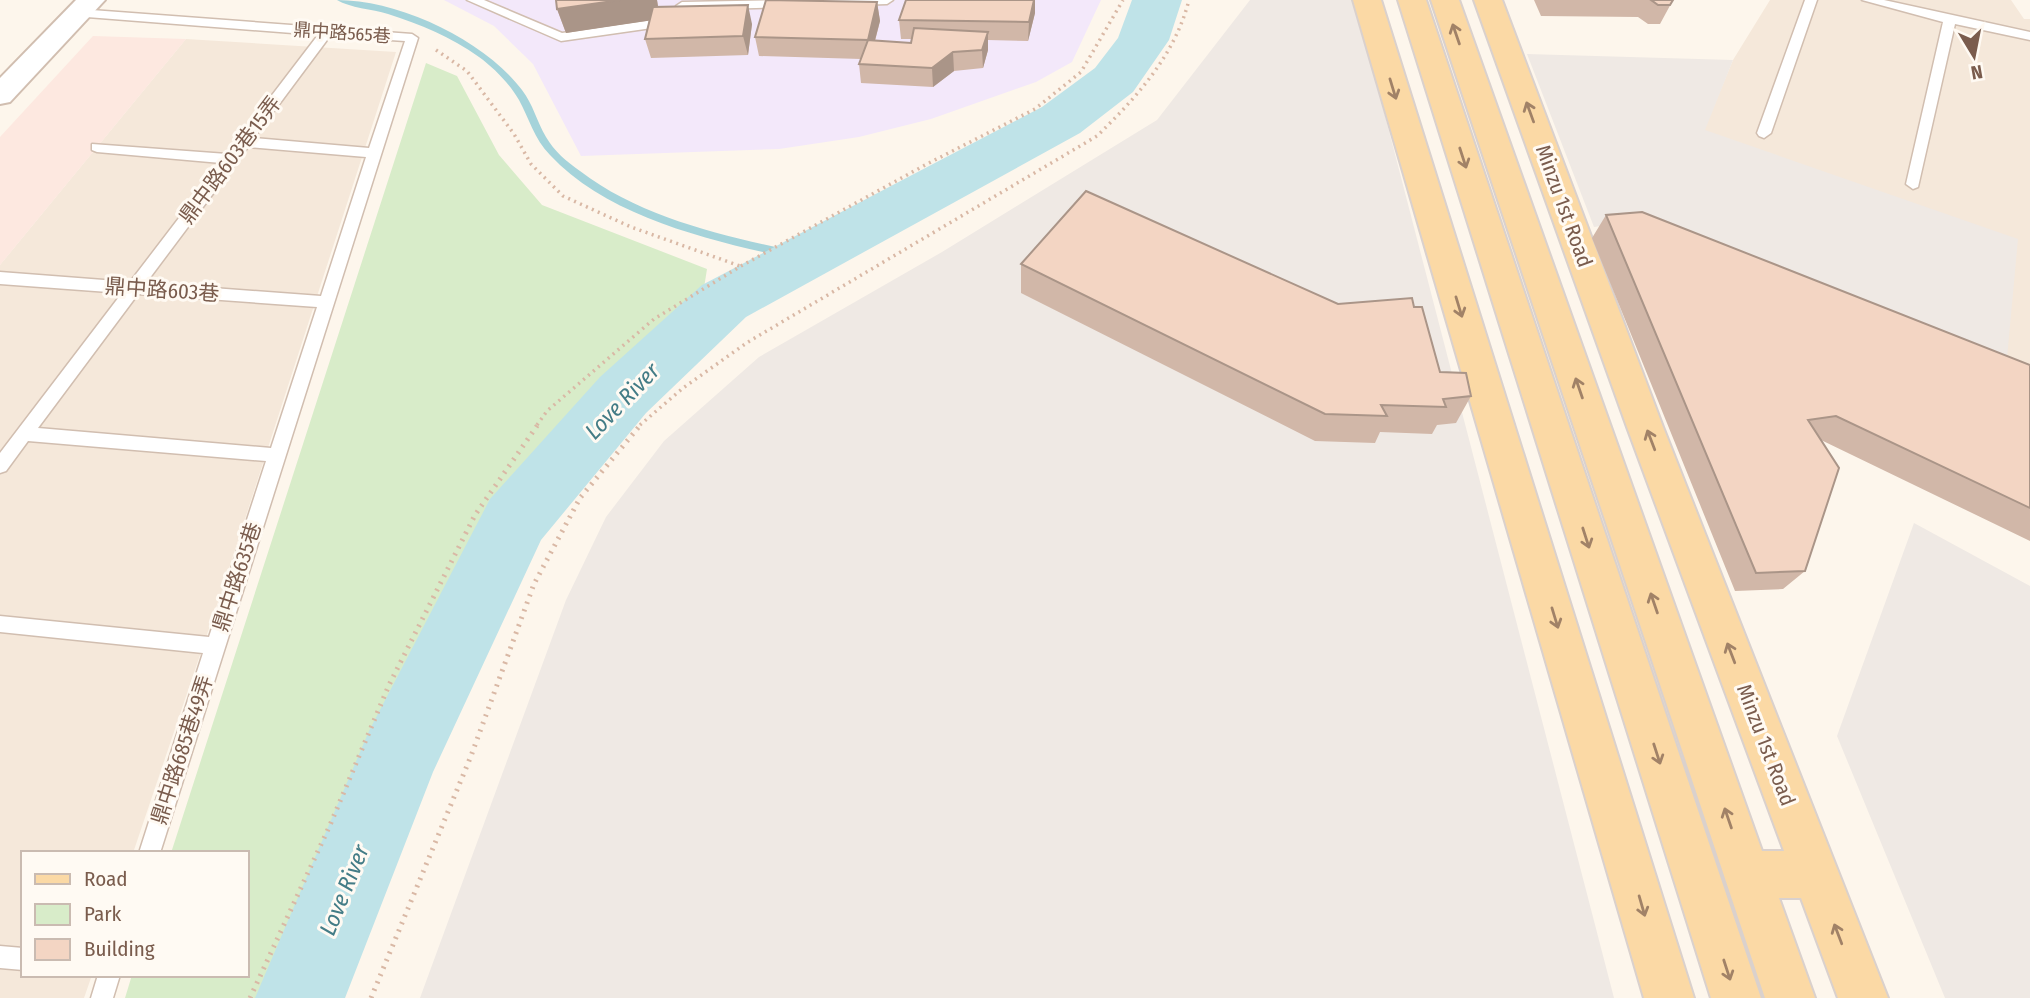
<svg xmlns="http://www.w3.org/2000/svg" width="2030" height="998" font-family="'Fira Sans Condensed','Noto Sans TC',sans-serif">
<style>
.residential{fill:#f5e8da}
.commercial{fill:#fde8e0}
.industrial{fill:#efe9e4}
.education{fill:#f3e8fa}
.green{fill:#d8ecc9}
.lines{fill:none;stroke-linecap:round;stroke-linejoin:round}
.stream{fill:#a5d3da;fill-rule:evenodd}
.river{fill:#bfe3e8;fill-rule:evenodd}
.service-casing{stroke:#d1beb0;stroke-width:3}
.tertiary-casing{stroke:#d1beb0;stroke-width:4}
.primary-casing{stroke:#dad1cd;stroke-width:4}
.path-far1{stroke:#d9b8a5;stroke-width:3.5;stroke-dasharray:2 4.5;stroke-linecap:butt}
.path{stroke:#d9b8a5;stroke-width:5;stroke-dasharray:2 6;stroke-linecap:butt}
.service{fill:#fff;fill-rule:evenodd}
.tertiary{fill:#fff;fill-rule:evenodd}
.primary{fill:#fbd9a5;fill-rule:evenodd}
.wall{fill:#d1b7a8}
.shaded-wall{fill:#aa9588}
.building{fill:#f3d5c3;stroke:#aa9588;stroke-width:2}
.oneway{stroke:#a18267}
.labels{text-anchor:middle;stroke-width:6;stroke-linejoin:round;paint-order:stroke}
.far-street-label{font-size:18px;fill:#7a5c4d;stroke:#fffaf3}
.street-label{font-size:21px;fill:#7a5c4d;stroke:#fffaf3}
.water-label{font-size:23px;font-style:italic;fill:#437c86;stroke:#fffaf3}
</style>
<rect width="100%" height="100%" fill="#fdf6ec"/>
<path class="residential" d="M 1770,0 L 2011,0 L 2024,19 L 2030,19 L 2030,378 L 1704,130 L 1733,60 Z
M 186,39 L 396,52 L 222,590 L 133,853 L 23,853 L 23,975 L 92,975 L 84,998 L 0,998 L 0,265 Z"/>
<path class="commercial" d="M 93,36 L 186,39 L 0,265 L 0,137 Z"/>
<path class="industrial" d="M 1250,0 L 1355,0 L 1614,998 L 420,998 L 566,600 L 606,517 L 664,441 L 759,357 L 942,252 L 1157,120 Z
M 1527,54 L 1733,60 L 1705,130 L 2018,239 L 2006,369 L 1622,223 L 1594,227 Z
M 1914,523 L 2030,586 L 2030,998 L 1945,998 L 1837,736 Z"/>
<path class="education" d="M 444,0 L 1101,0 L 1072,62 L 1036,82 L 931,119 L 859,137 L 779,149 L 581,156 L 533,64 L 494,26 Z"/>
<path class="green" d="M 426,63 L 457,76 L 499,155 L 542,205 L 707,269 L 701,307 L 594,389 L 486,525 L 273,998 L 125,998 L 132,975 L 247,975 L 247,853 L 171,853 Z"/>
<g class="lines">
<path class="stream" d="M 337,0 C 400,0 484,40 522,90 C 533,104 537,122 546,137 C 554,151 567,162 580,171 C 644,220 730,237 807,254 L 812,258 L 807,262 C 722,243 611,221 550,155 C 534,139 529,118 519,100 C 509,83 494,68 479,57 C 451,37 420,24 388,14 C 372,9 350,8 337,0 Z"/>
<path class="river" d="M 1132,0 L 1182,0 L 1169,40 L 1133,92 L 1080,133 L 746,317 L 646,413 L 541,540 L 433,772 L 345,998 L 255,998 L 369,731 L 490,499 L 600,377 L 702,285 L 1042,107 L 1095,68 L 1118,38 Z"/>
<g class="service-casing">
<path id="service" d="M 467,0 L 484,0 L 562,33 L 674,17 L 676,6 L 682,2 L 792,0 L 795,3 L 789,7 L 688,10 L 686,20 L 680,24 L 561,41 Z
M 819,0 L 893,0 L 887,4 L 824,6 L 820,5 Z
M 1805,0 L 1817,0 L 1771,133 L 1764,138 L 1759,136 L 1757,133 Z
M 1862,0 L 1884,0 L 2030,32 L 2030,40 L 1955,24 L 1918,187 L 1913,189 L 1906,184 L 1943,22 Z
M 78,9 L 412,34 L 418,38 L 160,853 L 139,853 L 203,653 L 0,632 L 0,616 L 209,637 L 266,461 L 28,441 L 6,471 L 0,473 L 0,453 L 122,293 L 0,284 L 0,272 L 130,282 L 221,163 L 97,152 L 92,150 L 92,144 L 227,154 L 318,35 L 74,16 L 72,13 ZM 330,36 L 405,41 L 369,148 L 254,138 ZM 248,147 L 366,157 L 321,296 L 146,283 ZM 138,294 L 317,307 L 271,448 L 38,428 Z
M 0,946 L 23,948 L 23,970 L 0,968 Z
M 98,975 L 120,975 L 113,998 L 91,998 Z"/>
</g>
<g class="tertiary-casing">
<path id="tertiary" d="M 76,0 L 105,0 L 10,102 L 0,104 L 0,78 Z"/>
</g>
<g class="primary-casing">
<path id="primary" d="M 1353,0 L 1381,0 L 1694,998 L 1644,998 Z
M 1398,0 L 1426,0 L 1761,998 L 1711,998 Z
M 1431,0 L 1459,0 L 1762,851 L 1784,851 L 1627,427 L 1474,0 L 1502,0 L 1663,427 L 1888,998 L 1838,998 L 1801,898 L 1779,898 L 1815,998 L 1765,998 Z"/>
</g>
<path class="path-far1" d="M 436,50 L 467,71 L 514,134 L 531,164 L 563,196 L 631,227 L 740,266
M 537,425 L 547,411 L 654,319 L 741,266 L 927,164 L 1035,109 L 1081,72 L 1123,0
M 640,425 L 683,388 L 748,342 L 1097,136 C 1137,97 1175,55 1189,0"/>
<path class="path" d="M 250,998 L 330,825 L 389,685 L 475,515 L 539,423
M 371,998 L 471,756 L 534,584 L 580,498 L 642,423"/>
<use href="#service" class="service"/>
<use href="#tertiary" class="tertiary"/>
<use href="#primary" class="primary"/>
</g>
<path class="wall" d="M 556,0 L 657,0 L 658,7 L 752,24 L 748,55 L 651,58 L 645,39 L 649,20 L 566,33 L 557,9 Z
M 1534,0 L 1673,0 L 1660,24 L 1648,24 L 1638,17 L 1541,16 Z
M 877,2 L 880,21 L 875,41 L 911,43 L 912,39 L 901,39 L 899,20 L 1035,13 L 1028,41 L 988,40 L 988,50 L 983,68 L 954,71 L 933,87 L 861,83 L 859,64 L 861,59 L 759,56 L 755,37 Z
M 1606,215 L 2030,365 L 2030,541 L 1821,440 L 1805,571 L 1783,589 L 1735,591 L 1592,238 Z
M 1021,264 L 1338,304 L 1414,307 L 1440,372 L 1471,396 L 1456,423 L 1437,425 L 1432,434 L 1380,432 L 1375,443 L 1315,441 L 1021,293 Z"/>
<path class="shaded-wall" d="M 620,0 L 657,0 L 660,19 L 566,33 L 557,9 Z
M 1034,0 L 1035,0 L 1035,13 L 1028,41 L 1029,22 Z
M 877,2 L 880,21 L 870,59 L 868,40 Z
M 748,5 L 752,24 L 748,55 L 743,36 Z
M 988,32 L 988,50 L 983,68 L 982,50 Z
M 953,52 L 954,71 L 933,87 L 932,68 Z"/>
<path class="building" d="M 556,0 L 620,0 L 557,9 Z
M 766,0 L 877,2 L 868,40 L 911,43 L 914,28 L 988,32 L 982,50 L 953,52 L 932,68 L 859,64 L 868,40 L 755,37 Z
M 906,0 L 1034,0 L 1029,22 L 899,20 Z
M 1651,0 L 1673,0 L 1670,5 L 1658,5 Z
M 748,5 L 743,36 L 645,39 L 653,7 Z
M 1086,191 L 1338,304 L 1412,298 L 1414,307 L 1422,307 L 1440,372 L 1466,373 L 1471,396 L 1443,399 L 1446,407 L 1381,405 L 1387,416 L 1325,414 L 1021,264 Z
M 1642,212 L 2030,365 L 2030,508 L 1836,416 L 1808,420 L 1839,468 L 1805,571 L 1756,573 L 1606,215 Z"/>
<defs><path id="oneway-shaft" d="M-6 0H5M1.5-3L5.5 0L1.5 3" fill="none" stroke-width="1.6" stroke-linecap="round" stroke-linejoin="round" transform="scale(1.75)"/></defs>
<g class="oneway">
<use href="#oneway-shaft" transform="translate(1456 34) rotate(-109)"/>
<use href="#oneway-shaft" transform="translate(1393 89) rotate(73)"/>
<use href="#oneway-shaft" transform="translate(1530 112) rotate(-110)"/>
<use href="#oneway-shaft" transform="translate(1463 158) rotate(72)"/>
<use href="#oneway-shaft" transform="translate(1459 307) rotate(73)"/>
<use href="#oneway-shaft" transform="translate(1579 388) rotate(-109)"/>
<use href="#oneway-shaft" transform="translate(1651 440) rotate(-111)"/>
<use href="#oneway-shaft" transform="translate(1586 538) rotate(72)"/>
<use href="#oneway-shaft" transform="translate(1654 603) rotate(-109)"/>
<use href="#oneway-shaft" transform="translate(1555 618) rotate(73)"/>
<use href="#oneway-shaft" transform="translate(1731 653) rotate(-111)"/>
<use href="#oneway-shaft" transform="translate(1657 754) rotate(72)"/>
<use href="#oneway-shaft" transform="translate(1728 818) rotate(-109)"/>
<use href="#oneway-shaft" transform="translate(1642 906) rotate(74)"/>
<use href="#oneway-shaft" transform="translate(1838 934) rotate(-111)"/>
<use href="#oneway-shaft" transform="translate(1727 970) rotate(72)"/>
</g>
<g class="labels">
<g class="far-street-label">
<text transform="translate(342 33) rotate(4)" y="6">鼎中路565巷</text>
</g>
<g class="street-label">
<text transform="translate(230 160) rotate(-53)" y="7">鼎中路603巷15弄</text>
<text transform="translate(1564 206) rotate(70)" y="7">Minzu 1st Road</text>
<text transform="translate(162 290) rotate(4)" y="7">鼎中路603巷</text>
<text transform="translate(237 577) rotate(-72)" y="7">鼎中路635巷</text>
<text transform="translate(1766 745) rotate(69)" y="7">Minzu 1st Road</text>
<text transform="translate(182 750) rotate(-72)" y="7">鼎中路685巷49弄</text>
</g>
<g class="water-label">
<text transform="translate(622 401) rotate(-46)" y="8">Love River</text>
<text transform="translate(344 890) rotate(-68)" y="8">Love River</text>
</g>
</g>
<rect x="21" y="851" width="228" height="126" fill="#fffaf3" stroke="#cabbb1" stroke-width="2"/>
<rect x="35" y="874" width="35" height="10" fill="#fbd9a5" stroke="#cabbb1" stroke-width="2"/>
<text x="84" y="886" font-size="21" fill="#7a5c4d">Road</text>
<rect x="35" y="904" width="35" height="21" fill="#d8ecc9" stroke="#cabbb1" stroke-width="2"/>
<text x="84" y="921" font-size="21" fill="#7a5c4d">Park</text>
<rect x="35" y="939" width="35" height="21" fill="#f3d5c3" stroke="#cabbb1" stroke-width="2"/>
<text x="84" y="956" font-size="21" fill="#7a5c4d">Building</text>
<g transform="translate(1974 56) rotate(170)" stroke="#fffaf3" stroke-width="5" paint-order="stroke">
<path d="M0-5L12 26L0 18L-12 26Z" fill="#7a5c4d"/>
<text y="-10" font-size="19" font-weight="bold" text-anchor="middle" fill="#7a5c4d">N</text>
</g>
</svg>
